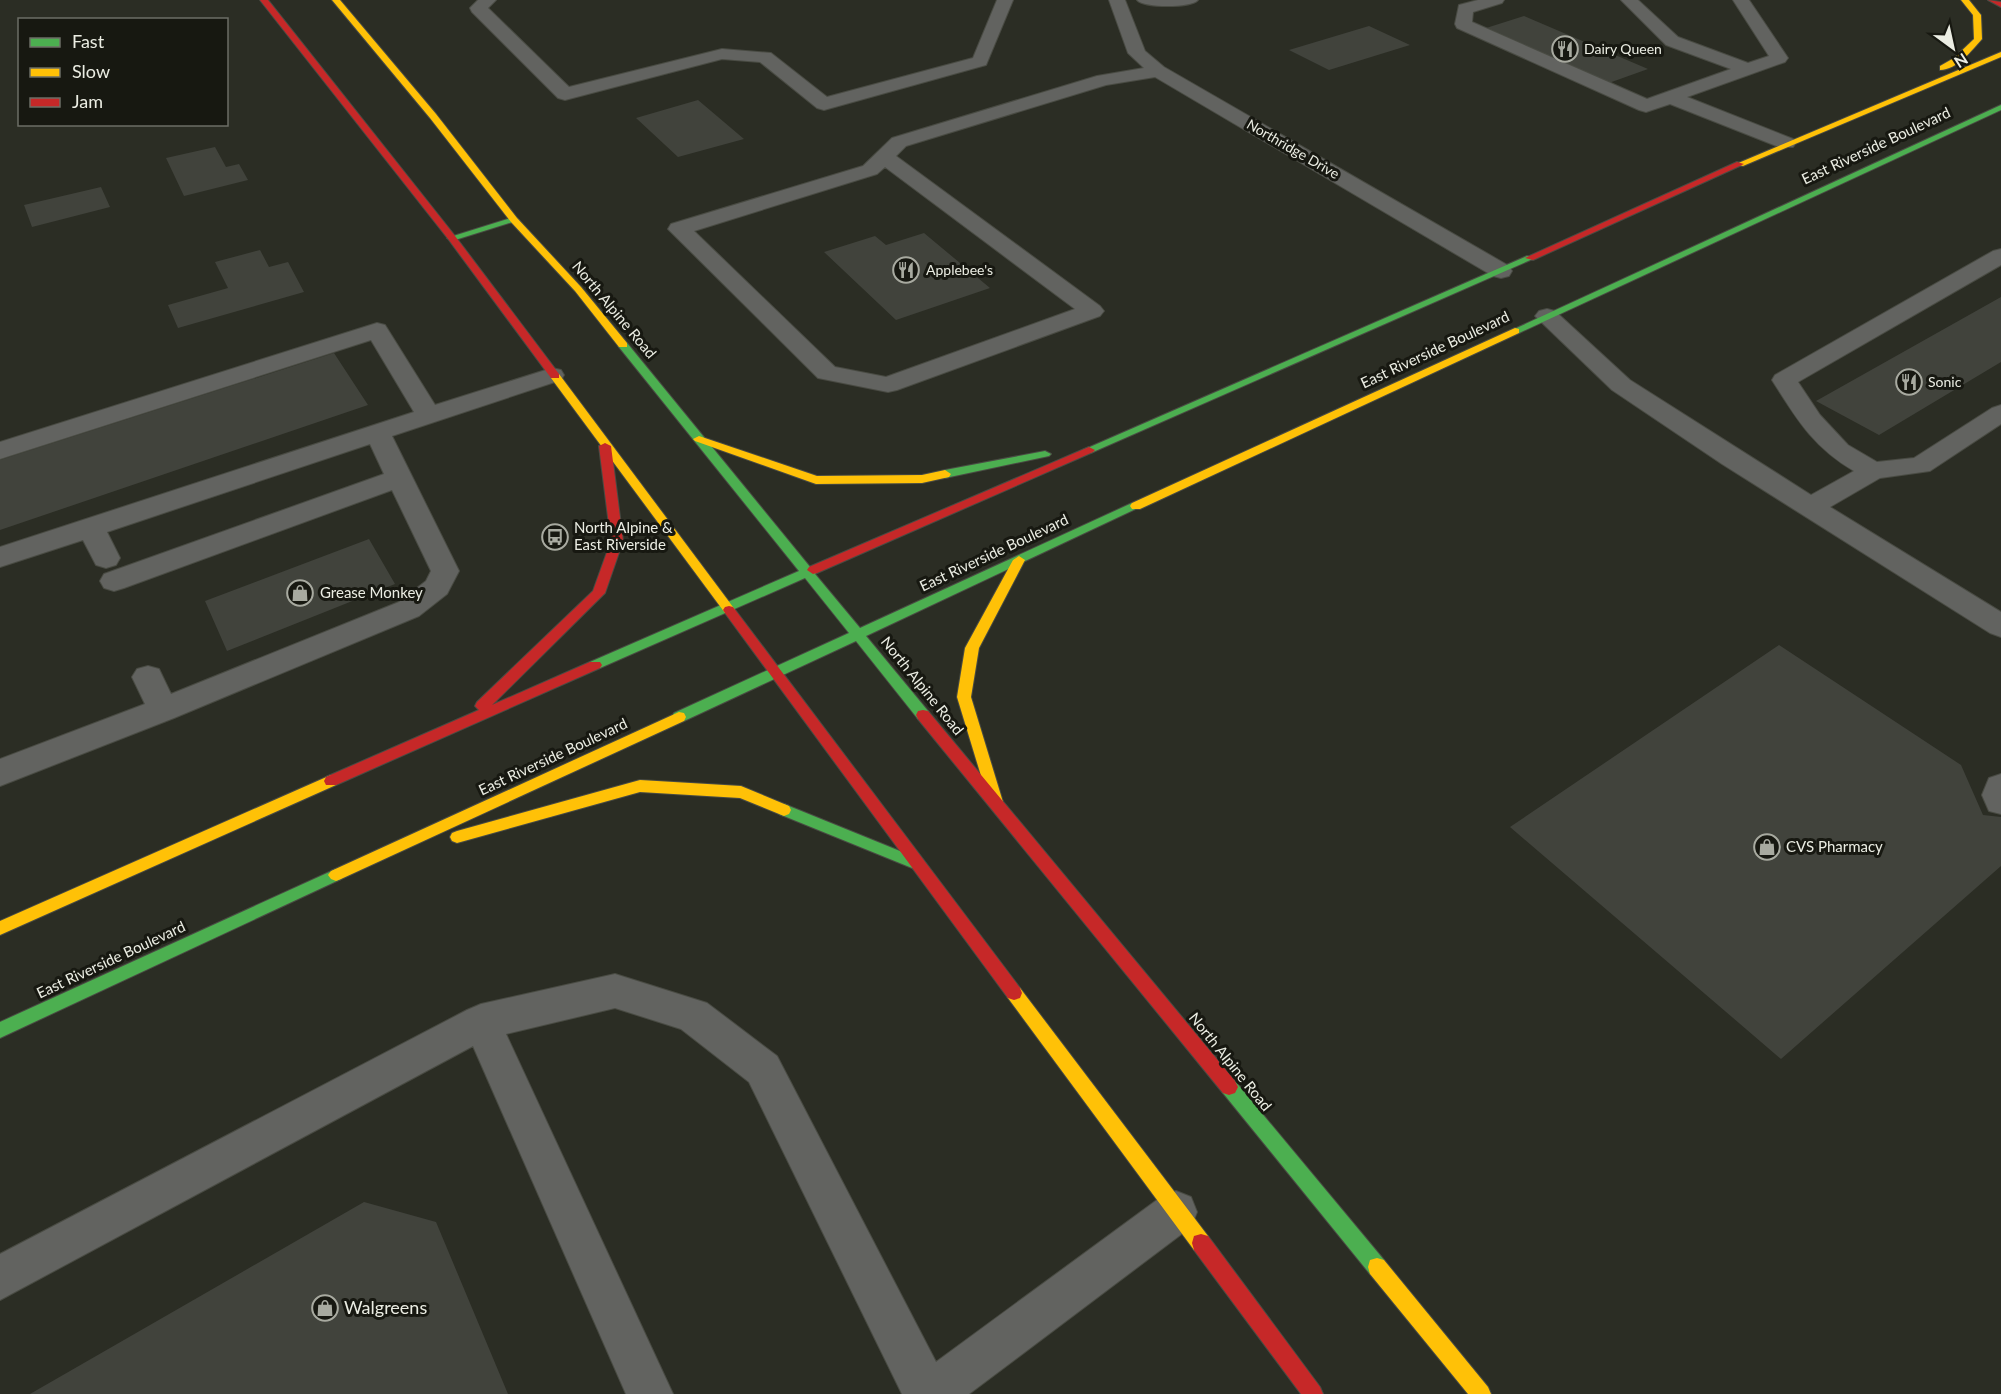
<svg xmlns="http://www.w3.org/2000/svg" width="2001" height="1394" font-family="Lato,sans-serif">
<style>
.building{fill:#41433c}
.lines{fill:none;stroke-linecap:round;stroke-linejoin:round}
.lane-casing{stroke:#494b43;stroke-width:2}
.fast-casing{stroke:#494b43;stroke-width:2}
.slow-casing{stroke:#494b43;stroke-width:2}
.jam-casing{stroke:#494b43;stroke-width:2}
.lane{fill:#626360;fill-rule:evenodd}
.fast{fill:#4caf50;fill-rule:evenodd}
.slow{fill:#ffc107;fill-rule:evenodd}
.jam{fill:#c62828;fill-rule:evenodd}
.labels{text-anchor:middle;stroke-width:6;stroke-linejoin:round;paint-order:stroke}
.far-poi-label{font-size:14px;fill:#ebede3;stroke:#171811;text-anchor:start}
.far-street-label{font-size:14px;fill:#ebede3;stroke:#171811}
.street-label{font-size:15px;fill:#ebede3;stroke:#171811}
.poi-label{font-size:15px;fill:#ebede3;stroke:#171811;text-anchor:start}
.near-poi-label{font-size:18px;fill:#ebede3;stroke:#171811;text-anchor:start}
</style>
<rect width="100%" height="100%" fill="#2b2d24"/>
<path class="building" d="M 1524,16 L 1648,69 L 1606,84 L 1483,29 Z
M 1369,26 L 1410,45 L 1329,70 L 1289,50 Z
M 698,100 L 744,139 L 678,157 L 636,118 Z
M 215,147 L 226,167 L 239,164 L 248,180 L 184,196 L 166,158 Z
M 101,187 L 110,207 L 32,227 L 24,205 Z
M 924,233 L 990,288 L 896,320 L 824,252 L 875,236 L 886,245 Z
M 260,250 L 269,267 L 288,262 L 304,292 L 178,328 L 168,305 L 228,288 L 215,262 Z
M 2001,297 L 2001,362 L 1879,435 L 1816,401 Z
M 334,353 L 368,405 L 0,530 L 0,460 Z
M 369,539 L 395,584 L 227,651 L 205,601 Z
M 1779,645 L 1961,765 L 1983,815 L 2001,817 L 2001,866 L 1781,1059 L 1510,827 Z
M 364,1202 L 436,1222 L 508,1394 L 30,1394 Z"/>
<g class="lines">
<g class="lane-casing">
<path id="lane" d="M 478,0 L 496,0 L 488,8 L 569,87 L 722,49 L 771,53 L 827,97 L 973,58 L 997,0 L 1013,0 L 986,65 L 824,110 L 817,108 L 760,62 L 722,59 L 565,100 L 558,98 L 472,12 L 470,8 Z
M 1109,0 L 1125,0 L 1145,51 L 1164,67 L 1509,266 L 1512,271 L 1509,276 L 1501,278 L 1493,276 L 1155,77 L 1106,85 L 906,146 L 896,156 L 1100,306 L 1104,311 L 1100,316 L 897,390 L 888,392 L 818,378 L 668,229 L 671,224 L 863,166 L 892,138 L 1097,76 L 1144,68 L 1128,53 ZM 885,167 L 1075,309 L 886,377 L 835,367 L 694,231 L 877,174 Z
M 1137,0 L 1198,0 C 1191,8 1144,8 1137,0 Z
M 1478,0 L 1504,0 L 1502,3 L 1473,12 L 1472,22 L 1647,99 L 1731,69 L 1666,45 L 1621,0 L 1638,0 L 1678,37 L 1748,63 L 1769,56 L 1733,0 L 1749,0 L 1788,58 L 1785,62 L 1687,97 L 1793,139 L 1796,143 L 1793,147 L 1779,147 L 1670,104 L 1646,112 L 1639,110 L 1457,28 L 1455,24 L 1459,5 Z
M 2001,249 L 2001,265 L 1798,382 L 1820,415 L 1848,445 L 1877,462 L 1914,458 L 1992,408 L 2001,405 L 2001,424 L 1930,471 L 1880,478 L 1830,507 L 2001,612 L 2001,637 L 1990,633 L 1722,464 L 1612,390 L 1535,316 L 1539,311 L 1547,309 L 1555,311 L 1630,380 L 1811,495 L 1854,471 C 1812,446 1797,419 1772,380 L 1775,375 L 1993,251 Z
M 377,323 L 385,325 L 435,405 L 552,368 L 561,370 L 564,375 L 561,380 L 392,436 L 459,571 L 447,594 L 419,616 L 174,718 L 0,786 L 0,759 L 145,704 L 132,677 L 137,669 L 148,666 L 159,669 L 171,694 L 399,602 L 426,581 L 431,571 L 392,490 L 124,588 L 114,591 L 104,588 L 100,581 L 104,574 L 384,474 L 370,444 L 107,532 L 120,558 L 116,565 L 106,568 L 96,565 L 83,540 L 0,567 L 0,547 L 414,412 L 371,340 L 0,459 L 0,442 Z
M 2001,774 L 2001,814 L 1989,811 L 1982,795 L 1989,778 Z
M 615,974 L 707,1003 L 777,1056 L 936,1362 L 1161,1197 L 1176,1191 L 1191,1197 L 1197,1212 L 1191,1227 L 969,1394 L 902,1394 L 749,1082 L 681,1029 L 615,1008 L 506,1034 L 673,1394 L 626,1394 L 473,1046 L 0,1300 L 0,1254 L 467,1010 L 481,1004 Z"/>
</g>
<g class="fast-casing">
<path id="fast" d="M 2001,105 L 2001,110 L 1519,333 L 1511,333 L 1510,331 Z
M 511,218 L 519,220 L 455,240 L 447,238 Z
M 1527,256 L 1535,258 L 1093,452 L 1089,453 L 1083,450 Z
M 623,342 L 627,343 L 810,567 L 817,567 L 819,570 L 815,574 L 860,628 L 1132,503 L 1140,503 L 1142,506 L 866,636 L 928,711 L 930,715 L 928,719 L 918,719 L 856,641 L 684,721 L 674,721 L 672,717 L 674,713 L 849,633 L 805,578 L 600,668 L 590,668 L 588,665 L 590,662 L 799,571 L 619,347 L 618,345 Z
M 1045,451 L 1051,454 L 1049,456 L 945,478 L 939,474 L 945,470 Z
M 784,804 L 922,860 L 925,864 L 922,868 L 917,870 L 779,814 L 777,810 L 779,806 Z
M 336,869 L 341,871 L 344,875 L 341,879 L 0,1038 L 0,1022 Z
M 1229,1079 L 1235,1081 L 1384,1260 L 1386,1267 L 1384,1274 L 1377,1276 L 1370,1274 L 1223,1093 L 1220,1087 L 1223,1081 Z"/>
</g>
<g class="slow-casing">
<path id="slow" d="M 332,0 L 340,0 L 436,114 L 517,218 L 581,287 L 627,343 L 627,347 L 619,347 L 575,291 L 511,222 L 430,118 Z
M 1961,0 L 1969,0 L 1981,15 L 1982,39 C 1972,50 1957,70 1940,70 L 1940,66 L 1954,58 L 1974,39 L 1973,15 Z
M 2001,52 L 2001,57 L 1743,166 L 1736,164 Z
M 1515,328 L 1519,329 L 1519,333 L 1140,509 L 1132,509 L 1130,506 L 1132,503 Z
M 555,373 L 559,374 L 733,607 L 735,610 L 733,613 L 725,613 L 551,378 L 551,374 Z
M 699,436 L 817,476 L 922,475 L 945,470 L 951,474 L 949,477 L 922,483 L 816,484 L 695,441 L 693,439 Z
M 1019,556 L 1025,560 L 979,648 L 971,697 L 1003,802 L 1001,806 L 996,808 L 991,806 L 989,802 L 957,697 L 965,648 L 1013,560 Z
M 679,712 L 684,713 L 686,717 L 684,721 L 341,879 L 336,881 L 331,879 L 328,875 L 331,871 Z
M 331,775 L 336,777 L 338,781 L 336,785 L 0,935 L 0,921 Z
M 640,780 L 741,786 L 789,806 L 791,810 L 789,814 L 784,816 L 740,798 L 640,792 L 457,843 L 452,841 L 450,837 L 452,833 L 457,831 Z
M 1014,986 L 1020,988 L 1208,1236 L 1210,1243 L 1208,1250 L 1201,1252 L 1194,1250 L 1008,998 L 1006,993 L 1008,988 Z
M 1377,1258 L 1384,1260 L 1488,1387 L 1491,1394 L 1468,1394 L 1370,1274 L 1368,1267 L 1370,1260 Z"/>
</g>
<g class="jam-casing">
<path id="jam" d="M 260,0 L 268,0 L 455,236 L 559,374 L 559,378 L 551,378 L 449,240 Z
M 1988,0 L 2001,2 L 2001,7 L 1990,1 Z
M 1737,162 L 1744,164 L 1533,260 L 1525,258 Z
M 605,443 L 611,446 L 623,541 L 605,593 L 492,705 L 590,662 L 600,662 L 602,665 L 600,668 L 336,785 L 326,785 L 324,781 L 326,777 L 479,710 L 475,706 L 477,702 L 593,591 L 611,541 L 599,446 Z
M 1089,447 L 1095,450 L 1093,452 L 817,573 L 813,574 L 807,570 L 809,567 Z
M 729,606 L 733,607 L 1020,988 L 1022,993 L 1020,998 L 1014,1000 L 1008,998 L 725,613 L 723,610 L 725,607 Z
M 923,710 L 928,711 L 1235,1081 L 1238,1087 L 1235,1093 L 1229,1095 L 1223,1093 L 918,719 L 916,715 L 918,711 Z
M 1201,1234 L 1208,1236 L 1320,1387 L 1323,1394 L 1301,1394 L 1194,1250 L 1192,1243 L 1194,1236 Z"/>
</g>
<use href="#lane" class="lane"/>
<use href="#fast" class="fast"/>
<use href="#slow" class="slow"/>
<use href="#jam" class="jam"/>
</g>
<defs>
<g id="restaurant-ring" transform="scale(1.35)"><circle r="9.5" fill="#171811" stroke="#a8aaa0" stroke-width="1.5"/><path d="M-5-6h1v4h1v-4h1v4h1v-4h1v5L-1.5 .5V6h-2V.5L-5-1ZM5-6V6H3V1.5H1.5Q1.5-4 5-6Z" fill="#a8aaa0"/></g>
<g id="bus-ring" transform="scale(1.35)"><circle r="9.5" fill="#171811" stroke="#a8aaa0" stroke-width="1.5"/><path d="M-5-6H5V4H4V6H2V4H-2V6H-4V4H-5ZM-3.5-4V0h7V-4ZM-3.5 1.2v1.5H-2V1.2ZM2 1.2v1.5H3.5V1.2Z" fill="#a8aaa0"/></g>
<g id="shop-ring" transform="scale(1.35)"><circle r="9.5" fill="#171811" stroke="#a8aaa0" stroke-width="1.5"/><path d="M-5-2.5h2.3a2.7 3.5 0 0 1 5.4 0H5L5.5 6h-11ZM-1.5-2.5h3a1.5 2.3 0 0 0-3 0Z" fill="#a8aaa0"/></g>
</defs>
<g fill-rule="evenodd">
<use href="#restaurant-ring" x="1565" y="49"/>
<use href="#restaurant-ring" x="906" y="270"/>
<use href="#restaurant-ring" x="1909" y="382"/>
<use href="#bus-ring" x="555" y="537"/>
<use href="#shop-ring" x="300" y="593"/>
<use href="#shop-ring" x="1767" y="847"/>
<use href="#shop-ring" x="325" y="1308"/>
</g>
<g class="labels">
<g class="far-poi-label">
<text x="1584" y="54">Dairy Queen</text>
<text x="926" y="275">Applebee's</text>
<text x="1928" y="387">Sonic</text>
</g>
<g class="far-street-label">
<text transform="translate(1293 149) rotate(30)" y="5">Northridge Drive</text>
</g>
<g class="street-label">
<text transform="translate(1876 146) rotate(-25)" y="5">East Riverside Boulevard</text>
<text transform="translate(614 310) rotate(50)" y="5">North Alpine Road</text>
<text transform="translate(1435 350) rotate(-25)" y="5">East Riverside Boulevard</text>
<text transform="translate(994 553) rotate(-25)" y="5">East Riverside Boulevard</text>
<text transform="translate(922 686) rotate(51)" y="5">North Alpine Road</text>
<text transform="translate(553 757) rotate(-25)" y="5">East Riverside Boulevard</text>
<text transform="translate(111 960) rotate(-25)" y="5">East Riverside Boulevard</text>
<text transform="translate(1230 1062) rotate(51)" y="5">North Alpine Road</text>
</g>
<g class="poi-label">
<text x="574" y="533">North Alpine &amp;<tspan x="574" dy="17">East Riverside</tspan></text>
<text x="320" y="598">Grease Monkey</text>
<text x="1786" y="852">CVS Pharmacy</text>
</g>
<g class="near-poi-label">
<text x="344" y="1314">Walgreens</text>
</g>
</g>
<rect x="18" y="18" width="210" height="108" fill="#171811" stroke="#6c6d65" stroke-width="1.5"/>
<rect x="30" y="38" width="30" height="9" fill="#4caf50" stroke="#6c6d65" stroke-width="1.5"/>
<text x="72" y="48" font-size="18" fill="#ebede3">Fast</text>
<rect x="30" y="68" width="30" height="9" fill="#ffc107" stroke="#6c6d65" stroke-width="1.5"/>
<text x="72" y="78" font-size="18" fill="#ebede3">Slow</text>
<rect x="30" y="98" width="30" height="9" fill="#c62828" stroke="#6c6d65" stroke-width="1.5"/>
<text x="72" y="108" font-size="18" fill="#ebede3">Jam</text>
<g transform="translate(1953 48) rotate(147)" stroke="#171811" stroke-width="4.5" paint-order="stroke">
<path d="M0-4.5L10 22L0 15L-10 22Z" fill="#ebede3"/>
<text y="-9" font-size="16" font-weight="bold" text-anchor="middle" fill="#ebede3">N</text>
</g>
</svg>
